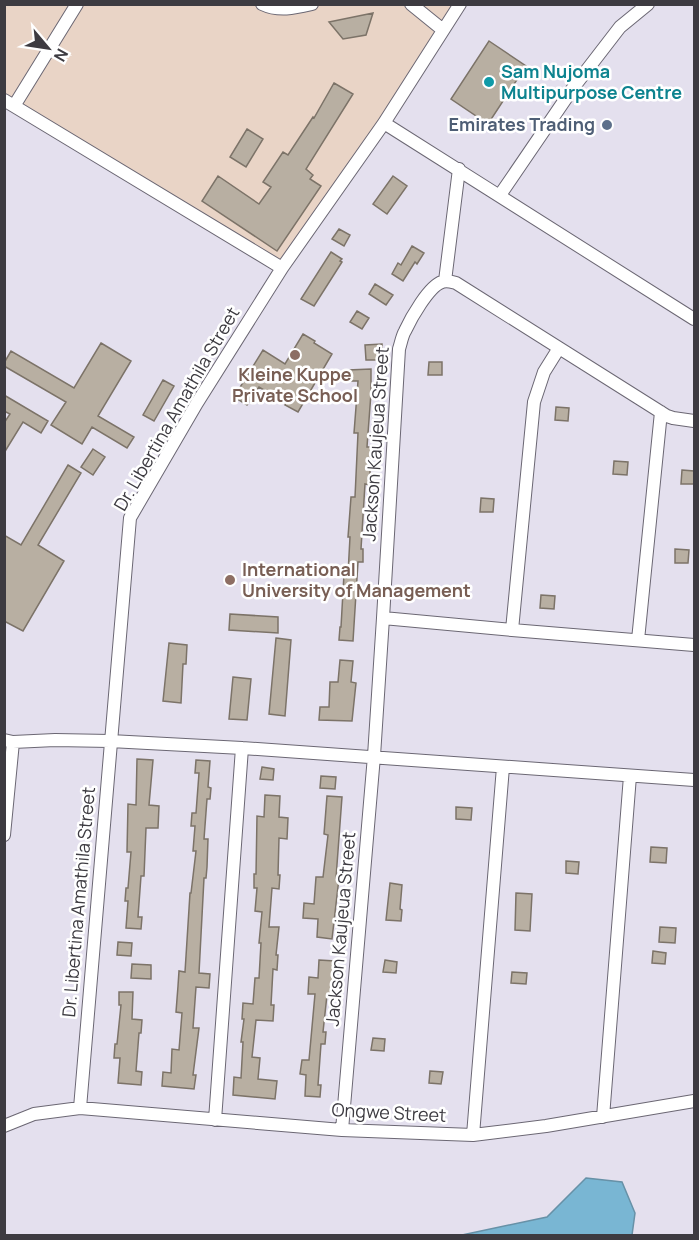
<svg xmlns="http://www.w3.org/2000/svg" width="699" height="1240" font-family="Manrope,sans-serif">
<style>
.commercial{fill:#e9d4c6}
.water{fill:#79b6d3;stroke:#6791a7;stroke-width:1.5}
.building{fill:#b8afa2;stroke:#7c7368;stroke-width:1.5}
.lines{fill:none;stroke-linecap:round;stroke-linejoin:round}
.street-casing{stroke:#6b6773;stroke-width:14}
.street{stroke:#fff;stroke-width:12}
.culture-dot{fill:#0f9aa8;stroke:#fff;stroke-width:2}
.service-dot{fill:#5c6f8a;stroke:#fff;stroke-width:2}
.education-dot{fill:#8d6e63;stroke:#fff;stroke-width:2}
.labels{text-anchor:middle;stroke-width:5;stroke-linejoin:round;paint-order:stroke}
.culture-label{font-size:18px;font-weight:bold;fill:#0d838f;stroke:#fff;text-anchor:start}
.service-label{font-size:18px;font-weight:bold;fill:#4e5e75;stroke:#fff;text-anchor:end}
.education-label{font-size:18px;font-weight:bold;fill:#785e54;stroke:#fff}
.street-label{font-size:18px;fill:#3d3b41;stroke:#fff}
</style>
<rect width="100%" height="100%" fill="#e4e0ee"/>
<path class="commercial" d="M 5,5 L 460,5 L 282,268 L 5,100 Z"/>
<path class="water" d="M 586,1178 L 622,1182 L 635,1213 L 632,1235 L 462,1235 L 547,1217 Z"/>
<path class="building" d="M 373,13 L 366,35 L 343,39 L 329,22 Z
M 489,41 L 526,66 L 488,124 L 451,99 Z
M 334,83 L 353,94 L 306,169 L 313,175 L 310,179 L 321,186 L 277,251 L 202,201 L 218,176 L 259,204 L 271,187 L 263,182 L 283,152 L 288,155 L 313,117 L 314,118 Z
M 247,129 L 263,139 L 246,167 L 230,157 Z
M 393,176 L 407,186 L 387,214 L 373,204 Z
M 339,229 L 350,235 L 344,246 L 332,239 Z
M 412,246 L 424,253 L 417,264 L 415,262 L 403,281 L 392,274 L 398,263 L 401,265 Z
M 331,252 L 342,259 L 340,261 L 342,262 L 314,306 L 301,299 Z
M 375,284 L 393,295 L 386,305 L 369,294 Z
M 357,311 L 369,318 L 362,329 L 350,322 Z
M 303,334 L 315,341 L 314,343 L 332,354 L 298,412 L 285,405 L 286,403 L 259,387 L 247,405 L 234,397 L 263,350 L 285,364 Z
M 101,343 L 131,361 L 98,416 L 134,437 L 127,448 L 92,427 L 82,444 L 51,425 L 66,402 L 4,366 L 4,363 L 11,351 L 74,388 Z
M 382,344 L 383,360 L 366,360 L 365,345 Z
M 429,362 L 442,362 L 442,375 L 428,375 Z
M 371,369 L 371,393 L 367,447 L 371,447 L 370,471 L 370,485 L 365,484 L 361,549 L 363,549 L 363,562 L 358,562 L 353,641 L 339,640 L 340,627 L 341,627 L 344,574 L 348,574 L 350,537 L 348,537 L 351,497 L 355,497 L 358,433 L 354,433 L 358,381 L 349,381 L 348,370 Z
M 163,380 L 174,386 L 154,421 L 143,415 Z
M 4,395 L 48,421 L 41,433 L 23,422 L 4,453 L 4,423 L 10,414 L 4,411 Z
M 556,407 L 569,408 L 568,421 L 555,420 Z
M 93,449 L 105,457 L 93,475 L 81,467 Z
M 614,461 L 628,462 L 627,475 L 613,474 Z
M 68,465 L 81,473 L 38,545 L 64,561 L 23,631 L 4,621 L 4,535 L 21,545 Z
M 682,470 L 694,471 L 694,484 L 681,484 Z
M 481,498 L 494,499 L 493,512 L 480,512 Z
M 675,549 L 689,550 L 688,563 L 675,563 Z
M 541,595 L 555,596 L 554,609 L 540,608 Z
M 230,614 L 278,617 L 278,633 L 229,630 Z
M 276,638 L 291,640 L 285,716 L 269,714 Z
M 169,643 L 187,645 L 186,664 L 183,664 L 181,703 L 163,701 Z
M 340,660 L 353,661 L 351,682 L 356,683 L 352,721 L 319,720 L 320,707 L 329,707 L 330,682 L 338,682 Z
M 233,677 L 251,679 L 247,720 L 229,719 Z
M 137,759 L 153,760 L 149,805 L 159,806 L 158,828 L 146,828 L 144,876 L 141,876 L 138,917 L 142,917 L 141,929 L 126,928 L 128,901 L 125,901 L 126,888 L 128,888 L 131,852 L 127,852 L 128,804 L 136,805 Z
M 196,760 L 210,761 L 208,787 L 211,788 L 210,799 L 207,799 L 204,839 L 208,839 L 207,867 L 206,878 L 204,878 L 199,973 L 210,974 L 209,988 L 196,987 L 193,1028 L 199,1028 L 193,1075 L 196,1075 L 194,1089 L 162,1086 L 163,1072 L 171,1073 L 172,1049 L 179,1050 L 182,1013 L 176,1012 L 178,986 L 179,971 L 185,972 L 190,893 L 191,893 L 196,851 L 193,851 L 195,826 L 191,826 L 192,813 L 196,813 L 199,773 L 195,773 Z
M 262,767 L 274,769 L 273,780 L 260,779 Z
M 321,776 L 336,777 L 335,789 L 320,788 Z
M 265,795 L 280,796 L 279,817 L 288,818 L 287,839 L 279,838 L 278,875 L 280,875 L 279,889 L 272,888 L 269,927 L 279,927 L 276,955 L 278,955 L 277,970 L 273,969 L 271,1005 L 274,1005 L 273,1021 L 256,1020 L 252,1057 L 260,1058 L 258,1079 L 277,1081 L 275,1099 L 233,1095 L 234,1077 L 241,1078 L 243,1042 L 241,1042 L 244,1019 L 242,1019 L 243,1003 L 253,1004 L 255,978 L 259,978 L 261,943 L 259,943 L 262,912 L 255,911 L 257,888 L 254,888 L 254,874 L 256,874 L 257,816 L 264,817 Z
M 327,796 L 342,797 L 336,878 L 339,878 L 332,939 L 317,937 L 318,919 L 303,918 L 304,903 L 314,904 L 316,877 L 323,877 L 328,835 L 324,834 Z
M 456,807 L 472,808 L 471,820 L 456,819 Z
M 651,847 L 667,848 L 666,863 L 650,862 Z
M 566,861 L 579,862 L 578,874 L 566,873 Z
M 390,883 L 402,885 L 400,909 L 402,910 L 401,921 L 386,920 Z
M 516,893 L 532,894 L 530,931 L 515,930 Z
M 660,927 L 676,928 L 675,943 L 659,942 Z
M 118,942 L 132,943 L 131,956 L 117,955 Z
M 653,951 L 666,953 L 665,964 L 652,963 Z
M 319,960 L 335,961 L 333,995 L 327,995 L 323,1032 L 326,1032 L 325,1044 L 321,1044 L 318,1085 L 321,1085 L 320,1097 L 305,1096 L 306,1075 L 300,1074 L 302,1060 L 309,1060 L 315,994 L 308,994 L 309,977 L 318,978 Z
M 385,960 L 397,962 L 396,973 L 383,972 Z
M 132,964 L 151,965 L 151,979 L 131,978 Z
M 512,972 L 527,973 L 526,984 L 511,983 Z
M 119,992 L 133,992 L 132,1019 L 142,1020 L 141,1033 L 139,1033 L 136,1071 L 142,1072 L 141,1085 L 118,1083 L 120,1058 L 114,1058 L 115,1044 L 117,1044 L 121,1005 L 119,1005 Z
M 373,1038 L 385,1039 L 384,1051 L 371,1050 Z
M 430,1071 L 443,1072 L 441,1084 L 429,1083 Z"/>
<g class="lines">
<g class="street-casing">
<path id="street" d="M 262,4 C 279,12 295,8 312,4
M 411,4 L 443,30
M 4,100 L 282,268
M 14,106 L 77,4
M 384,123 L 694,319
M 500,195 L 573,88 L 620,27 L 648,4
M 445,281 L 459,169
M 383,618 L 512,630 L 694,645
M 512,630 L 534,402 L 544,372 L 559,348
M 638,640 L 661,412
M 4,740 L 13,742 L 55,740 L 110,741 L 242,748 L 694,780
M 4,835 L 13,742
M 80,1108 L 130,518 L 197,403 L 282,268 L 384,123 L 460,4
M 603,1117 L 630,776
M 215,1120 L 242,748
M 4,1126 L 34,1114 L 80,1108 L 342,1130 L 473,1135 L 546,1126 L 694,1101
M 342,1130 L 374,756 L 383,618 L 399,349 C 401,343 402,336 405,331 C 411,318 429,286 442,282 C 447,280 452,282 456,283 L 667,416 L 673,418 L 694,421
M 473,1135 L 503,767"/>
</g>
<use href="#street" class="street"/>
</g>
<circle class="culture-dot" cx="489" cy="82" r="6"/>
<circle class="service-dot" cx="607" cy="125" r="6"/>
<g class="education-dot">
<circle cx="295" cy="355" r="6"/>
<circle cx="230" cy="580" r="6"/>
</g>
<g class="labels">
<g class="culture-label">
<text x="501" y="78">Sam Nujoma<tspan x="501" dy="21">Multipurpose Centre</tspan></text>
</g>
<g class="service-label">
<text x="595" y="131">Emirates Trading</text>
</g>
<g class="education-label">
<text x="295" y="381">Kleine Kuppe<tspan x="295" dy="21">Private School</tspan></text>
<text x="242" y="576" text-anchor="start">International<tspan x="242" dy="21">University of Management</tspan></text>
</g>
<g class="street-label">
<text transform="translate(177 409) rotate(-60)" y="6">Dr. Libertina Amathila Street</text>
<text transform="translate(376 444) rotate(-86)" y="6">Jackson Kaujeua Street</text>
<text transform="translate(79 902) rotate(-85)" y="6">Dr. Libertina Amathila Street</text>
<text transform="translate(341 929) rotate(-85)" y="6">Jackson Kaujeua Street</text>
<text transform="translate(389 1113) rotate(3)" y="6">Ongwe Street</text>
</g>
</g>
<rect width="699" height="1240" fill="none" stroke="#3d3b41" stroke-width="12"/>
<g transform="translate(48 48) rotate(119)" stroke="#ffffff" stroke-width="4.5" paint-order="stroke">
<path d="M0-4.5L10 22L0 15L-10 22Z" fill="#3d3b41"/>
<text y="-9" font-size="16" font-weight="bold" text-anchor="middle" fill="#3d3b41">N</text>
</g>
</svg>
